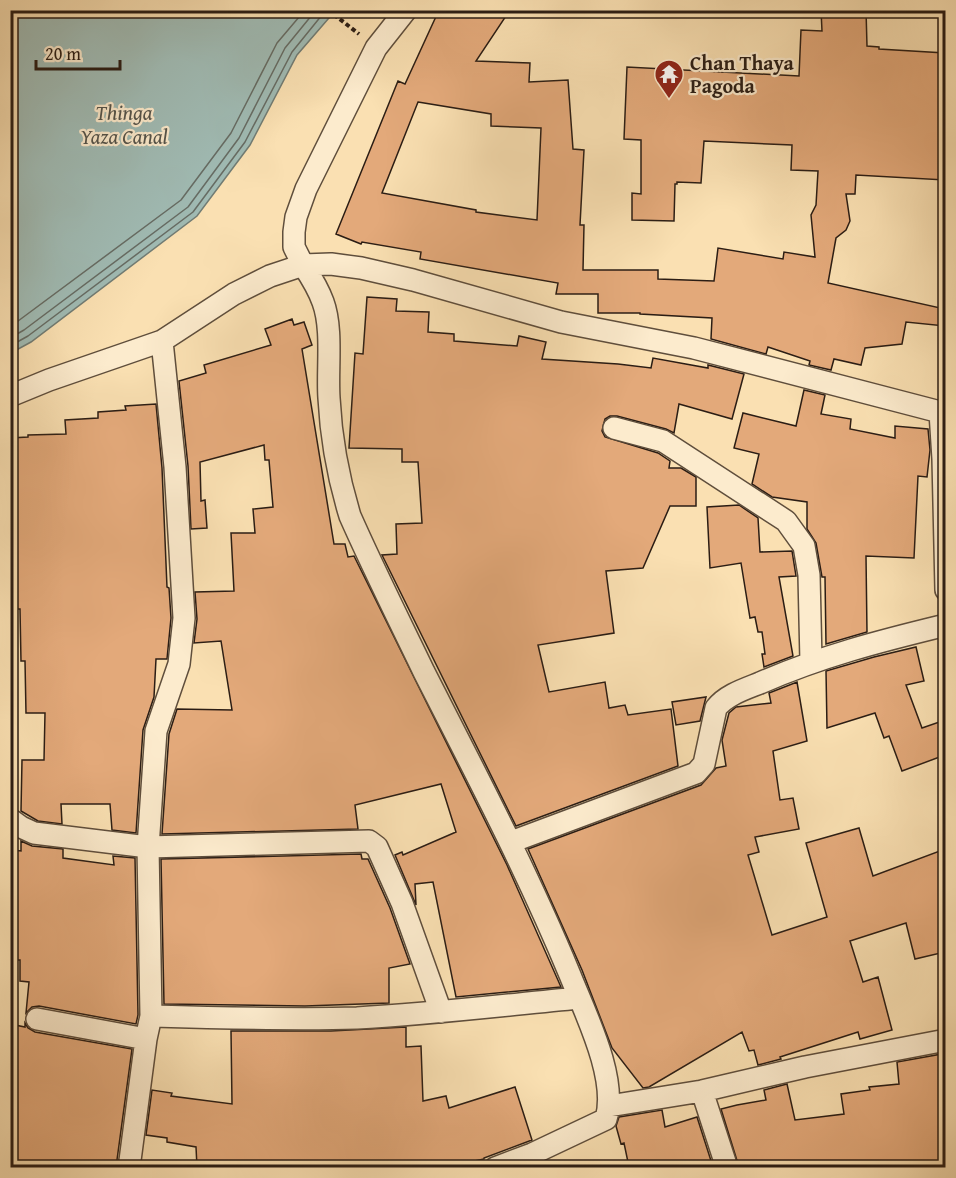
<svg xmlns="http://www.w3.org/2000/svg" width="956" height="1178" font-family="'Gentium Book Plus',serif">
<style>
.water{fill:#a0bbb4;stroke:#717c74;stroke-width:1.5}
.lines{fill:none;stroke-linecap:round;stroke-linejoin:round}
.shore{stroke:#666c64;stroke-width:1.5}
.building{fill:#e3a97a;stroke:#2b1d14;stroke-width:1.5;fill-rule:evenodd}
.street-casing{stroke:#5f4e3c;stroke-width:24}
.path{stroke:#2b1d14;stroke-width:4;stroke-dasharray:4.5 3;stroke-linecap:butt}
.street{stroke:#fcebcd;stroke-width:21}
.labels{text-anchor:middle;stroke-width:4.5;stroke-linejoin:round;paint-order:stroke}
.poi-label{font-size:20px;font-weight:bold;fill:#2b1d14;stroke:#fcebcd;text-anchor:start}
.water-label{font-size:21px;font-style:italic;fill:#54544c;stroke:#fcebcd}
</style>
<rect width="100%" height="100%" fill="#fae0b2"/>
<filter id="stains"><feTurbulence type="fractalNoise" baseFrequency=".00333" numOctaves="4"/><feColorMatrix values="0 0 0 0 .2 0 0 0 0 .09 0 0 0 0 .02 0 0 0 .5 -.17"/></filter>
<radialGradient id="worn" r=".72"><stop offset=".6" stop-color="#630" stop-opacity="0"/><stop offset="1" stop-color="#630" stop-opacity=".3"/></radialGradient>
<path class="water" d="M 11,10 L 335,11 L 297,55 L 250,145 L 197,216 L 31,342 L 11,353 Z"/>
<g class="lines">
<path class="shore" d="M 10,327 L 181,200 L 231,133 L 277,43 L 305,10
M 10,338 L 24,330 L 188,207 L 239,138 L 285,48 L 316,10
M 10,346 L 28,336 L 193,212 L 245,142 L 292,52 L 326,10"/>
</g>
<path class="building" d="M 439,10 L 510,10 L 476,61 L 530,63 L 529,82 L 568,80 L 573,149 L 584,150 L 580,225 L 584,225 L 583,270 L 658,270 L 658,279 L 714,281 L 718,248 L 783,259 L 784,252 L 815,257 L 811,215 L 816,205 L 818,171 L 791,170 L 792,145 L 704,141 L 701,183 L 677,182 L 677,184 L 675,184 L 674,221 L 632,220 L 632,193 L 641,194 L 641,140 L 624,139 L 627,67 L 799,76 L 801,30 L 822,31 L 821,10 L 866,10 L 867,46 L 879,47 L 879,49 L 945,53 L 945,180 L 856,175 L 855,194 L 846,194 L 850,221 L 846,230 L 836,238 L 828,283 L 945,309 L 945,326 L 906,322 L 902,344 L 865,348 L 861,365 L 834,359 L 831,370 L 809,365 L 810,361 L 768,347 L 766,354 L 711,339 L 712,318 L 640,314 L 640,313 L 598,313 L 598,294 L 556,294 L 558,283 L 420,259 L 421,252 L 362,242 L 361,244 L 336,234 L 398,81 L 405,84 ZM 418,102 L 491,114 L 491,126 L 541,128 L 537,220 L 476,212 L 476,210 L 382,193 Z
M 367,297 L 397,299 L 396,311 L 429,312 L 428,332 L 454,334 L 454,341 L 517,346 L 519,336 L 546,342 L 542,359 L 618,364 L 651,368 L 653,358 L 708,368 L 708,365 L 744,374 L 732,419 L 679,404 L 674,433 L 666,429 L 617,416 L 610,416 L 605,419 L 602,431 L 605,437 L 658,453 L 670,461 L 669,468 L 681,468 L 696,477 L 696,506 L 670,506 L 643,568 L 606,571 L 614,633 L 538,645 L 549,692 L 605,682 L 609,708 L 625,705 L 628,715 L 671,709 L 678,766 L 516,826 L 382,555 L 397,554 L 396,524 L 422,523 L 418,462 L 402,462 L 402,449 L 349,448 L 355,353 L 363,354 Z
M 292,319 L 294,325 L 304,322 L 312,345 L 302,349 L 334,544 L 345,544 L 348,557 L 354,556 L 507,865 L 561,987 L 456,997 L 433,882 L 415,884 L 416,905 L 395,855 L 402,852 L 403,855 L 456,832 L 441,784 L 355,805 L 358,829 L 162,834 L 169,734 L 177,709 L 232,710 L 221,641 L 194,643 L 197,619 L 195,592 L 234,591 L 231,533 L 255,533 L 253,509 L 273,507 L 269,460 L 265,460 L 264,445 L 200,462 L 201,501 L 205,500 L 207,528 L 191,529 L 188,466 L 179,381 L 206,373 L 204,365 L 271,345 L 265,329 Z
M 804,390 L 825,395 L 821,414 L 851,419 L 850,429 L 895,438 L 895,426 L 928,429 L 930,450 L 927,477 L 918,476 L 914,558 L 866,556 L 867,632 L 826,644 L 825,577 L 822,577 L 816,543 L 807,529 L 807,502 L 772,497 L 752,484 L 759,454 L 734,448 L 743,413 L 796,426 Z
M 156,404 L 162,468 L 167,587 L 169,588 L 171,618 L 167,659 L 156,659 L 154,697 L 143,730 L 136,833 L 112,830 L 110,804 L 61,804 L 62,824 L 38,821 L 21,811 L 22,760 L 44,760 L 45,713 L 26,713 L 25,661 L 21,661 L 20,609 L 14,609 L 15,544 L 10,542 L 10,438 L 28,437 L 28,435 L 66,434 L 65,420 L 98,418 L 98,412 L 126,410 L 125,406 Z
M 739,505 L 758,518 L 760,552 L 792,551 L 796,576 L 779,577 L 793,656 L 764,667 L 762,654 L 765,654 L 762,632 L 758,632 L 755,617 L 750,618 L 741,563 L 710,568 L 707,507 Z
M 916,647 L 924,681 L 906,685 L 922,728 L 945,720 L 945,755 L 902,771 L 889,736 L 884,738 L 875,713 L 827,728 L 826,671 L 874,657 Z
M 797,682 L 807,741 L 773,751 L 780,800 L 793,798 L 799,829 L 755,837 L 759,852 L 748,855 L 772,935 L 827,917 L 806,843 L 859,828 L 873,876 L 945,849 L 945,952 L 915,959 L 906,923 L 850,941 L 863,982 L 878,977 L 892,1030 L 860,1039 L 858,1032 L 780,1057 L 781,1059 L 758,1065 L 754,1050 L 749,1051 L 742,1032 L 649,1087 L 643,1088 L 612,1048 L 582,970 L 528,849 L 701,785 L 716,768 L 726,766 L 722,740 L 729,713 L 736,707 L 771,703 L 769,693 Z
M 706,697 L 700,721 L 676,725 L 672,702 Z
M 21,841 L 32,846 L 63,849 L 63,858 L 114,865 L 113,856 L 135,858 L 138,1015 L 136,1024 L 39,1006 L 32,1007 L 26,1013 L 29,982 L 20,981 L 20,960 L 10,960 L 10,869 L 13,850 L 21,851 Z
M 361,854 L 362,859 L 368,859 L 390,908 L 410,964 L 389,968 L 389,1003 L 305,1006 L 164,1004 L 161,859 Z
M 25,1023 L 28,1028 L 35,1032 L 132,1049 L 116,1167 L 29,1167 L 11,1164 L 15,1146 L 10,1146 L 10,1024 L 25,1027 Z
M 406,1027 L 406,1047 L 421,1046 L 423,1101 L 446,1096 L 449,1108 L 515,1087 L 532,1140 L 484,1158 L 484,1159 L 446,1167 L 426,1167 L 426,1164 L 398,1167 L 197,1167 L 196,1147 L 167,1142 L 167,1138 L 146,1135 L 152,1090 L 172,1093 L 171,1096 L 232,1104 L 231,1031 L 331,1031 Z
M 942,1054 L 945,1082 L 945,1167 L 739,1167 L 721,1109 L 737,1105 L 766,1100 L 764,1090 L 787,1084 L 795,1120 L 844,1114 L 841,1094 L 870,1090 L 869,1087 L 899,1084 L 897,1062 Z
M 662,1110 L 665,1127 L 697,1117 L 713,1167 L 629,1167 L 624,1143 L 621,1144 L 616,1126 L 619,1117 Z"/>
<g class="lines">
<g class="street-casing">
<path id="street" d="M 10,396 L 49,380 L 162,341 L 234,294 L 270,276 L 303,265 L 294,247 L 294,232 L 296,217 L 306,189 L 376,48 L 406,10
M 940,412 L 943,459 L 946,590
M 614,428 L 663,441 L 786,521 L 804,546 L 809,575 L 811,662
M 10,819 L 21,827 L 34,833 L 148,847 L 369,841 L 377,847 L 402,903 L 441,1012
M 511,842 L 696,773 L 704,764 L 716,708 C 726,695 745,689 760,683 C 822,656 880,641 946,625
M 151,1016 C 220,1018 288,1020 357,1018 C 431,1014 505,1005 579,998
M 37,1019 L 146,1039
M 702,1091 L 727,1168
M 609,1106 L 702,1091 L 805,1067 L 946,1040
M 129,1168 L 146,1039 L 151,1016 L 148,847 L 156,731 L 179,664 L 184,618 L 175,467 L 162,341
M 495,1168 L 532,1154 L 606,1119 C 618,1078 585,1013 570,975 C 527,871 475,772 424,672 C 399,620 373,568 350,516 C 338,477 331,438 329,398 C 327,369 333,329 323,302 C 318,288 311,277 303,265 L 331,264 L 361,268 L 413,280 L 561,322 L 694,348 L 940,412 L 946,412"/>
</g>
<path class="path" d="M 328,10 L 359,34"/>
<use href="#street" class="street"/>
</g>
<defs>
<g id="temple-pin" transform="scale(1.5)"><path d="M0 17L-7.5 6A9.5 9.5 0 1 1 7.5 6Z" fill="#8f2418" stroke="#fcebcd"/><path d="M0-6L5-2H3V0L6.5 2.5H4V6H1.5V3h-3V6H-4V2.5H-6.5L-3 0V-2H-5Z" fill="#fff"/></g>
</defs>
<g fill-rule="evenodd">
<use href="#temple-pin" x="669" y="74"/>
</g>
<g class="labels">
<g class="poi-label">
<text x="690" y="70">Chan Thaya<tspan x="690" dy="23">Pagoda</tspan></text>
</g>
<g class="water-label">
<text x="124" y="120">Thinga<tspan x="124" dy="24">Yaza Canal</tspan></text>
</g>
</g>
<rect width="956" height="1178" fill="none" stroke="#fae0b2" stroke-width="36"/>
<rect x="12" y="12" width="932" height="1154" fill="none" stroke="#2b1d14" stroke-width="3"/>
<rect x="18" y="18" width="920" height="1142" fill="none" stroke="#2b1d14" stroke-width="1.5"/>
<path d="M36 60v9h84v-9" fill="none" stroke="#2b1d14" stroke-width="3"/>
<text x="45" y="60" font-size="18" fill="#2b1d14" stroke="#fcebcd" stroke-width="4.5" paint-order="stroke">20 m</text>
<rect width="100%" height="100%" filter="url(#stains)"/>
<rect width="100%" height="100%" fill="url(#worn)"/>
</svg>
